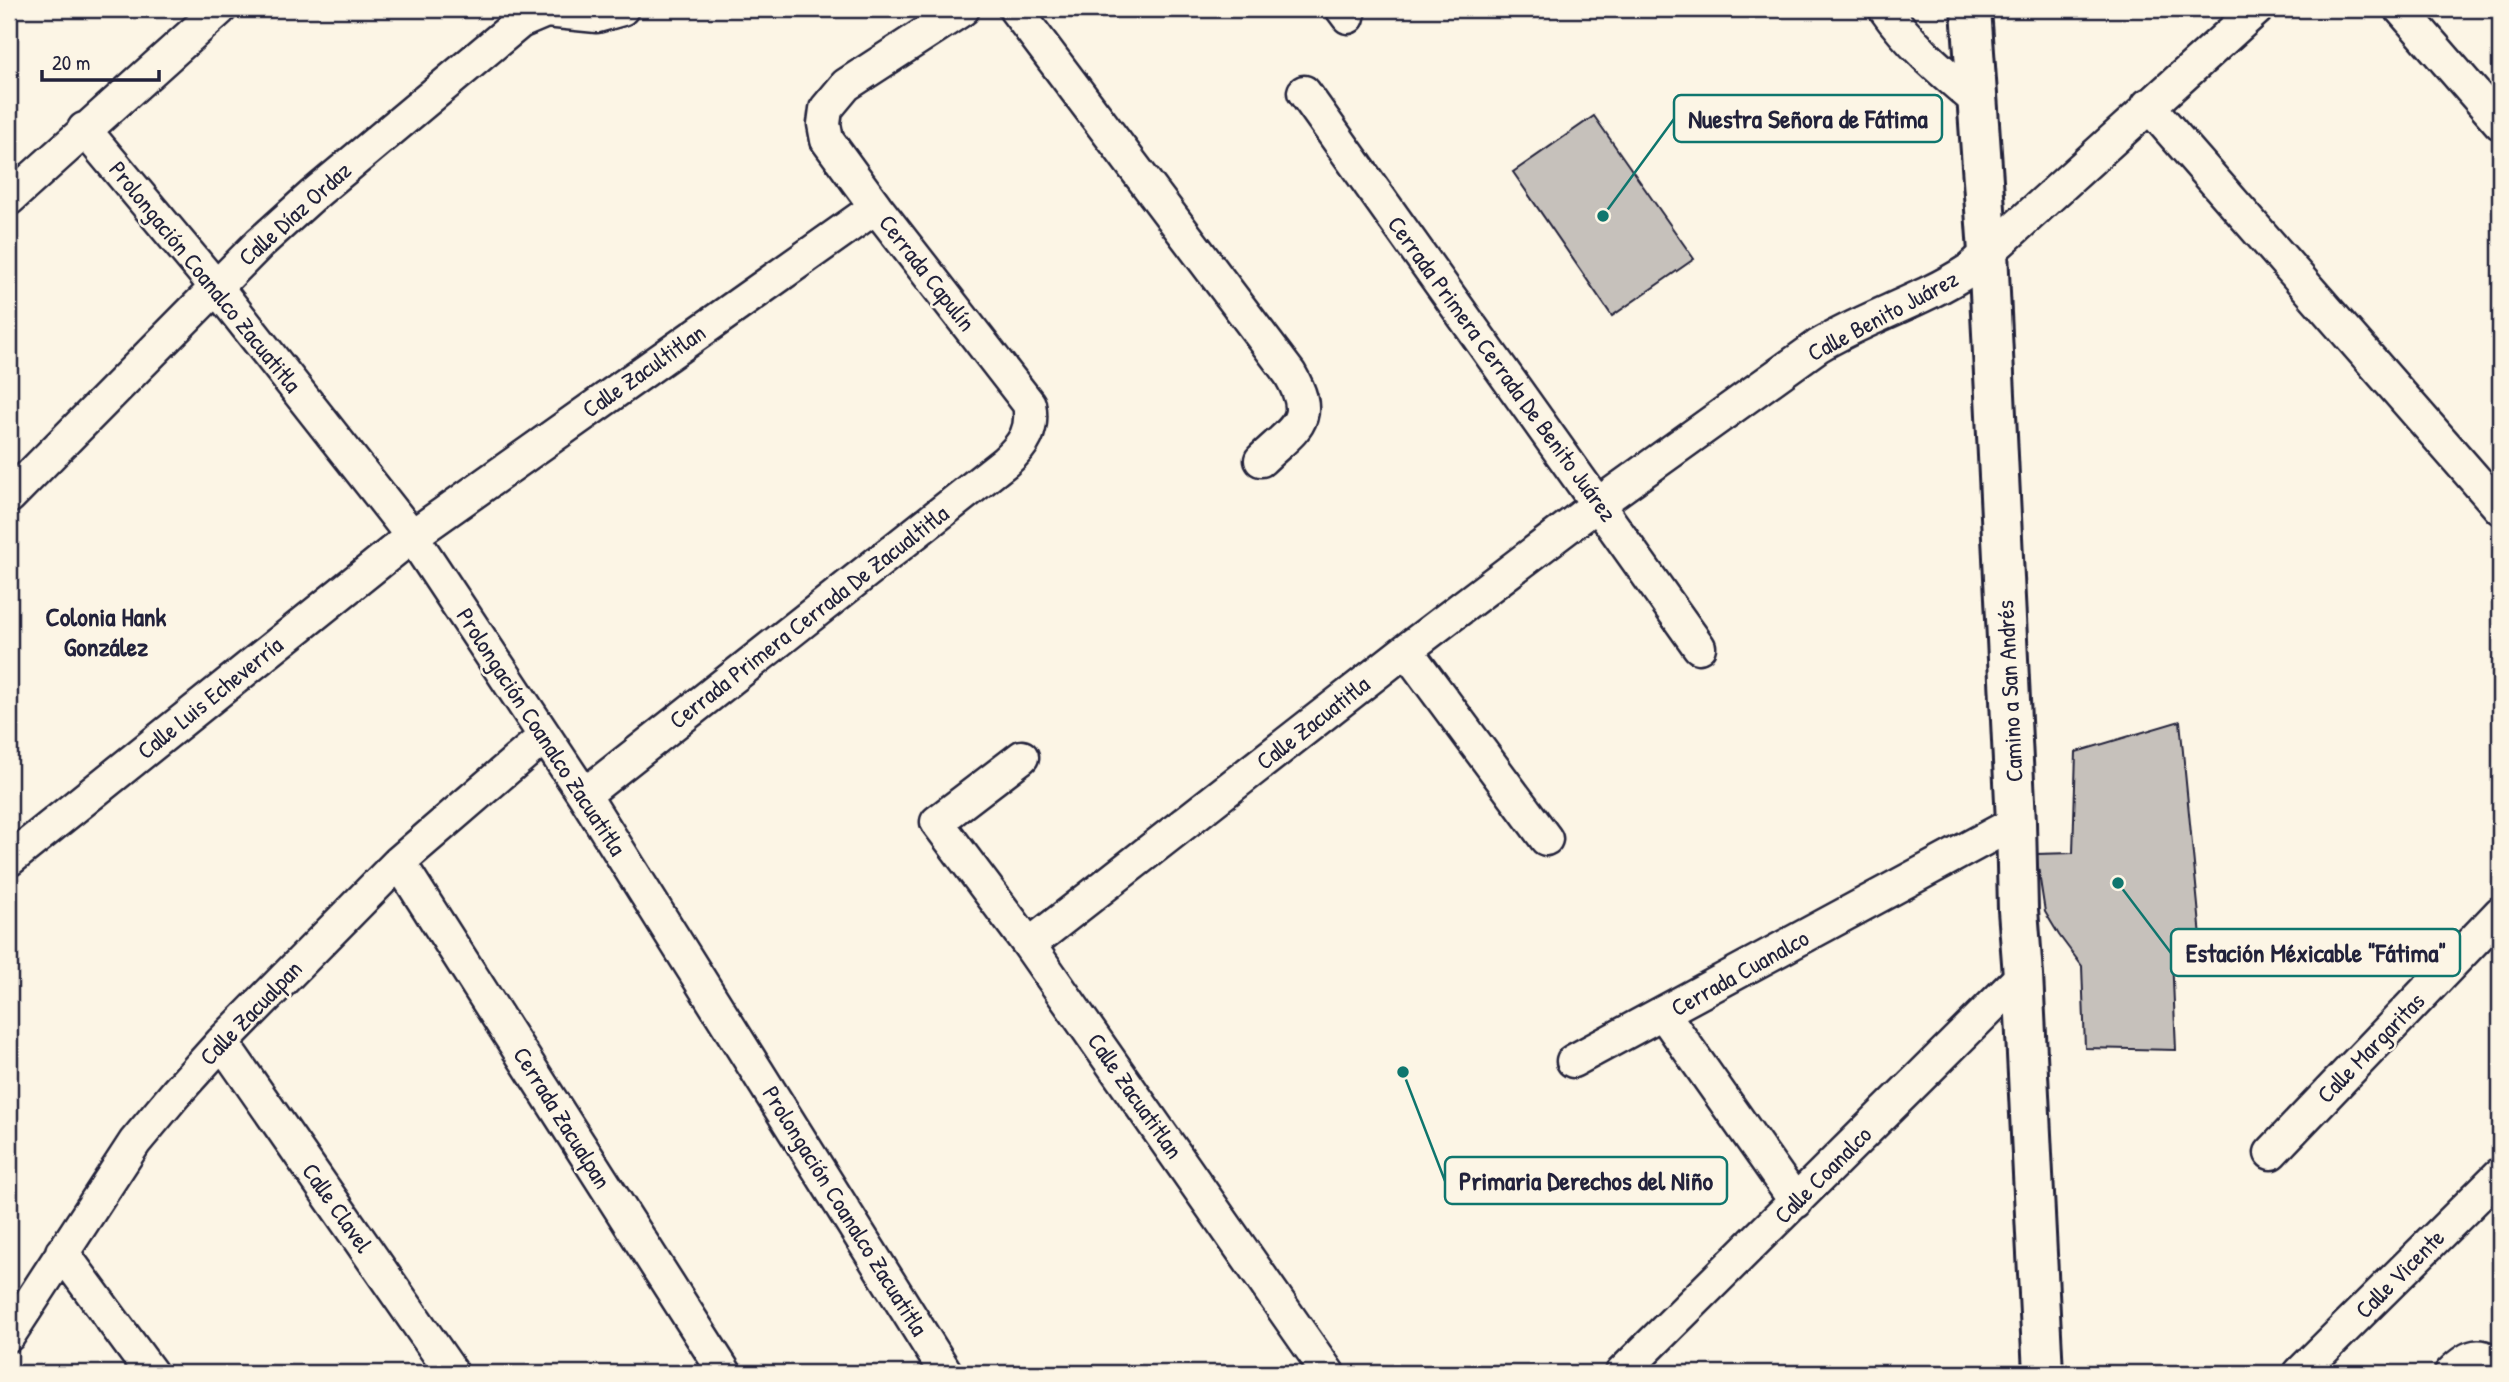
<svg xmlns="http://www.w3.org/2000/svg" width="2509" height="1382" font-family="'Patrick Hand',sans-serif">
<style>
.building{fill:#c6c1bb;stroke:#22223b;stroke-width:2}
.lines{fill:none;stroke-linecap:round;stroke-linejoin:round}
.minor-casing{stroke:#22223b;stroke-width:37}
.secondary-casing{stroke:#22223b;stroke-width:44}
.minor{stroke:#fcf5e5;stroke-width:32}
.secondary{stroke:#fcf5e5;stroke-width:38}
.labels{text-anchor:middle;stroke-width:5;stroke-linejoin:round;paint-order:stroke}
.street-label{font-size:24px;fill:#22223b;stroke:#fcf5e5}
.neighbourhood-label{font-size:26px;font-weight:bold;fill:#22223b;stroke:#fcf5e5}
.leader{fill:none;stroke:#0f766e;stroke-width:2.5}
.callout-dot{fill:#0f766e;stroke:#fcf5e5;stroke-width:2.5}
.callout{fill:#fcf5e5;stroke:#0f766e;stroke-width:2.5}
.callout-label{font-size:26px;text-anchor:middle;font-weight:bold;fill:#22223b}
</style>
<rect width="100%" height="100%" fill="#fcf5e5"/>
<filter id="ink" filterUnits="userSpaceOnUse"><feTurbulence type="fractalNoise" baseFrequency=".0143" numOctaves="2"/><feDisplacementMap in="SourceGraphic" scale="14" xChannelSelector="R" yChannelSelector="G"/><feConvolveMatrix kernelMatrix="1 2 1 2 8 2 1 2 1" color-interpolation-filters="sRGB"/></filter>
<g filter="url(#ink)">
<path class="building" d="M 1594,116 L 1694,259 L 1612,316 L 1513,172 Z
M 2180,721 L 2203,957 L 2172,957 L 2176,1050 L 2085,1048 L 2082,966 L 2059,935 L 2045,912 L 2036,854 L 2073,853 L 2076,752 Z"/>
<g class="lines">
<g class="minor-casing">
<path id="minor" d="M 1015,9 L 1290,374 C 1317,421 1295,427 1261,460
M 1342,9 L 1348,17
M 1885,9 C 1910,45 1944,73 1977,101
M 2401,9 L 2500,123
M 1304,92 L 1699,647
M 2148,105 L 2500,508
M 84,129 L 216,287 L 412,536 L 584,795 L 946,1373
M 9,199 L 220,9
M 9,497 L 260,243 L 312,196 L 520,22 L 546,11 L 597,16 L 622,9
M 1406,650 L 1546,839
M 1022,757 L 937,822 L 1029,945 L 1328,1373
M 584,795 L 1005,462 C 1024,445 1034,430 1029,404 L 876,207 L 827,140 L 824,124 L 826,109 L 846,85 L 963,9
M 9,860 L 412,536 L 876,207
M 399,862 L 725,1373
M 1029,945 L 1406,650 L 1598,504 L 1818,346 C 1866,317 1922,301 1969,270 L 2257,9
M 1663,1013 L 1796,1202
M 222,1042 L 452,1373
M 1573,1061 L 2016,822
M 2271,1153 L 2500,913
M 62,1252 L 151,1373
M 9,1335 L 135,1142 L 176,1093 L 222,1042 L 399,862 L 545,736
M 1622,1373 L 2023,975
M 2300,1373 L 2500,1174
M 2451,1373 C 2468,1356 2482,1348 2500,1370"/>
</g>
<g class="secondary-casing">
<path id="secondary" d="M 1971,9 L 1988,252 L 2016,822 L 2018,910 L 2023,975 L 2043,1373"/>
</g>
<use href="#minor" class="minor"/>
<use href="#secondary" class="secondary"/>
</g>
</g>
<g class="labels">
<g class="street-label">
<text transform="translate(295 214) rotate(-42)" y="8">Calle Díaz Ordaz</text>
<text transform="translate(927 273) rotate(52)" y="8">Cerrada Capulín</text>
<text transform="translate(205 277) rotate(51)" y="8">Prolongación Coanalco Zacuatitla</text>
<text transform="translate(1883 316) rotate(-28)" y="8">Calle Benito Juárez</text>
<text transform="translate(1502 369) rotate(54)" y="8">Cerrada Primera Cerrada De Benito Juárez</text>
<text transform="translate(644 371) rotate(-35)" y="8">Calle Zacultitlan</text>
<text transform="translate(809 617) rotate(-38)" y="8">Cerrada Primera Cerrada De Zacualtitla</text>
<text transform="translate(2010 691) rotate(-93)" y="8">Camino a San Andrés</text>
<text transform="translate(210 698) rotate(-39)" y="8">Calle Luis Echeverría</text>
<text transform="translate(1313 723) rotate(-38)" y="8">Calle Zacuatitla</text>
<text transform="translate(541 732) rotate(57)" y="8">Prolongación Coanalco Zacuatitla</text>
<text transform="translate(1740 973) rotate(-29)" y="8">Cerrada Cuanalco</text>
<text transform="translate(251 1013) rotate(-46)" y="8">Calle Zacualpan</text>
<text transform="translate(2371 1048) rotate(-46)" y="8">Calle Margaritas</text>
<text transform="translate(1135 1096) rotate(55)" y="8">Calle Zacuatitlan</text>
<text transform="translate(562 1118) rotate(58)" y="8">Cerrada Zacualpan</text>
<text transform="translate(1823 1175) rotate(-45)" y="8">Calle Coanalco</text>
<text transform="translate(337 1208) rotate(55)" y="8">Calle Clavel</text>
<text transform="translate(845 1211) rotate(58)" y="8">Prolongación Coanalco Zacuatitla</text>
<text transform="translate(2400 1274) rotate(-45)" y="8">Calle Vicente</text>
</g>
<g class="neighbourhood-label">
<text x="106" y="626">Colonia Hank<tspan x="106" dy="30">González</tspan></text>
</g>
</g>
<path class="leader" d="M1603 216L1674 119M2118 883L2171 953M1403 1072L1445 1181"/>
<g class="callout-dot">
<circle cx="1603" cy="216" r="7"/>
<circle cx="2118" cy="883" r="7"/>
<circle cx="1403" cy="1072" r="7"/>
</g>
<g class="callout">
<rect x="1674" y="95" width="268" height="47" rx="7"/>
<rect x="2171" y="929" width="289" height="47" rx="7"/>
<rect x="1445" y="1157" width="282" height="47" rx="7"/>
</g>
<g class="callout-label">
<text x="1808" y="128">Nuestra Señora de Fátima</text>
<text x="2316" y="962">Estación Méxicable "Fátima"</text>
<text x="1586" y="1190">Primaria Derechos del Niño</text>
</g>
<rect width="2509" height="1382" fill="none" stroke="#fcf5e5" stroke-width="35"/>
<rect x="18" y="18" width="2474" height="1347" fill="none" stroke="#22223b" stroke-width="2.5" filter="url(#ink)"/>
<path d="M42 70v10h117v-10" fill="none" stroke="#22223b" stroke-width="3.5"/>
<text x="52" y="70" font-size="21" fill="#22223b" stroke="#fcf5e5" stroke-width="5" paint-order="stroke">20 m</text>
</svg>
